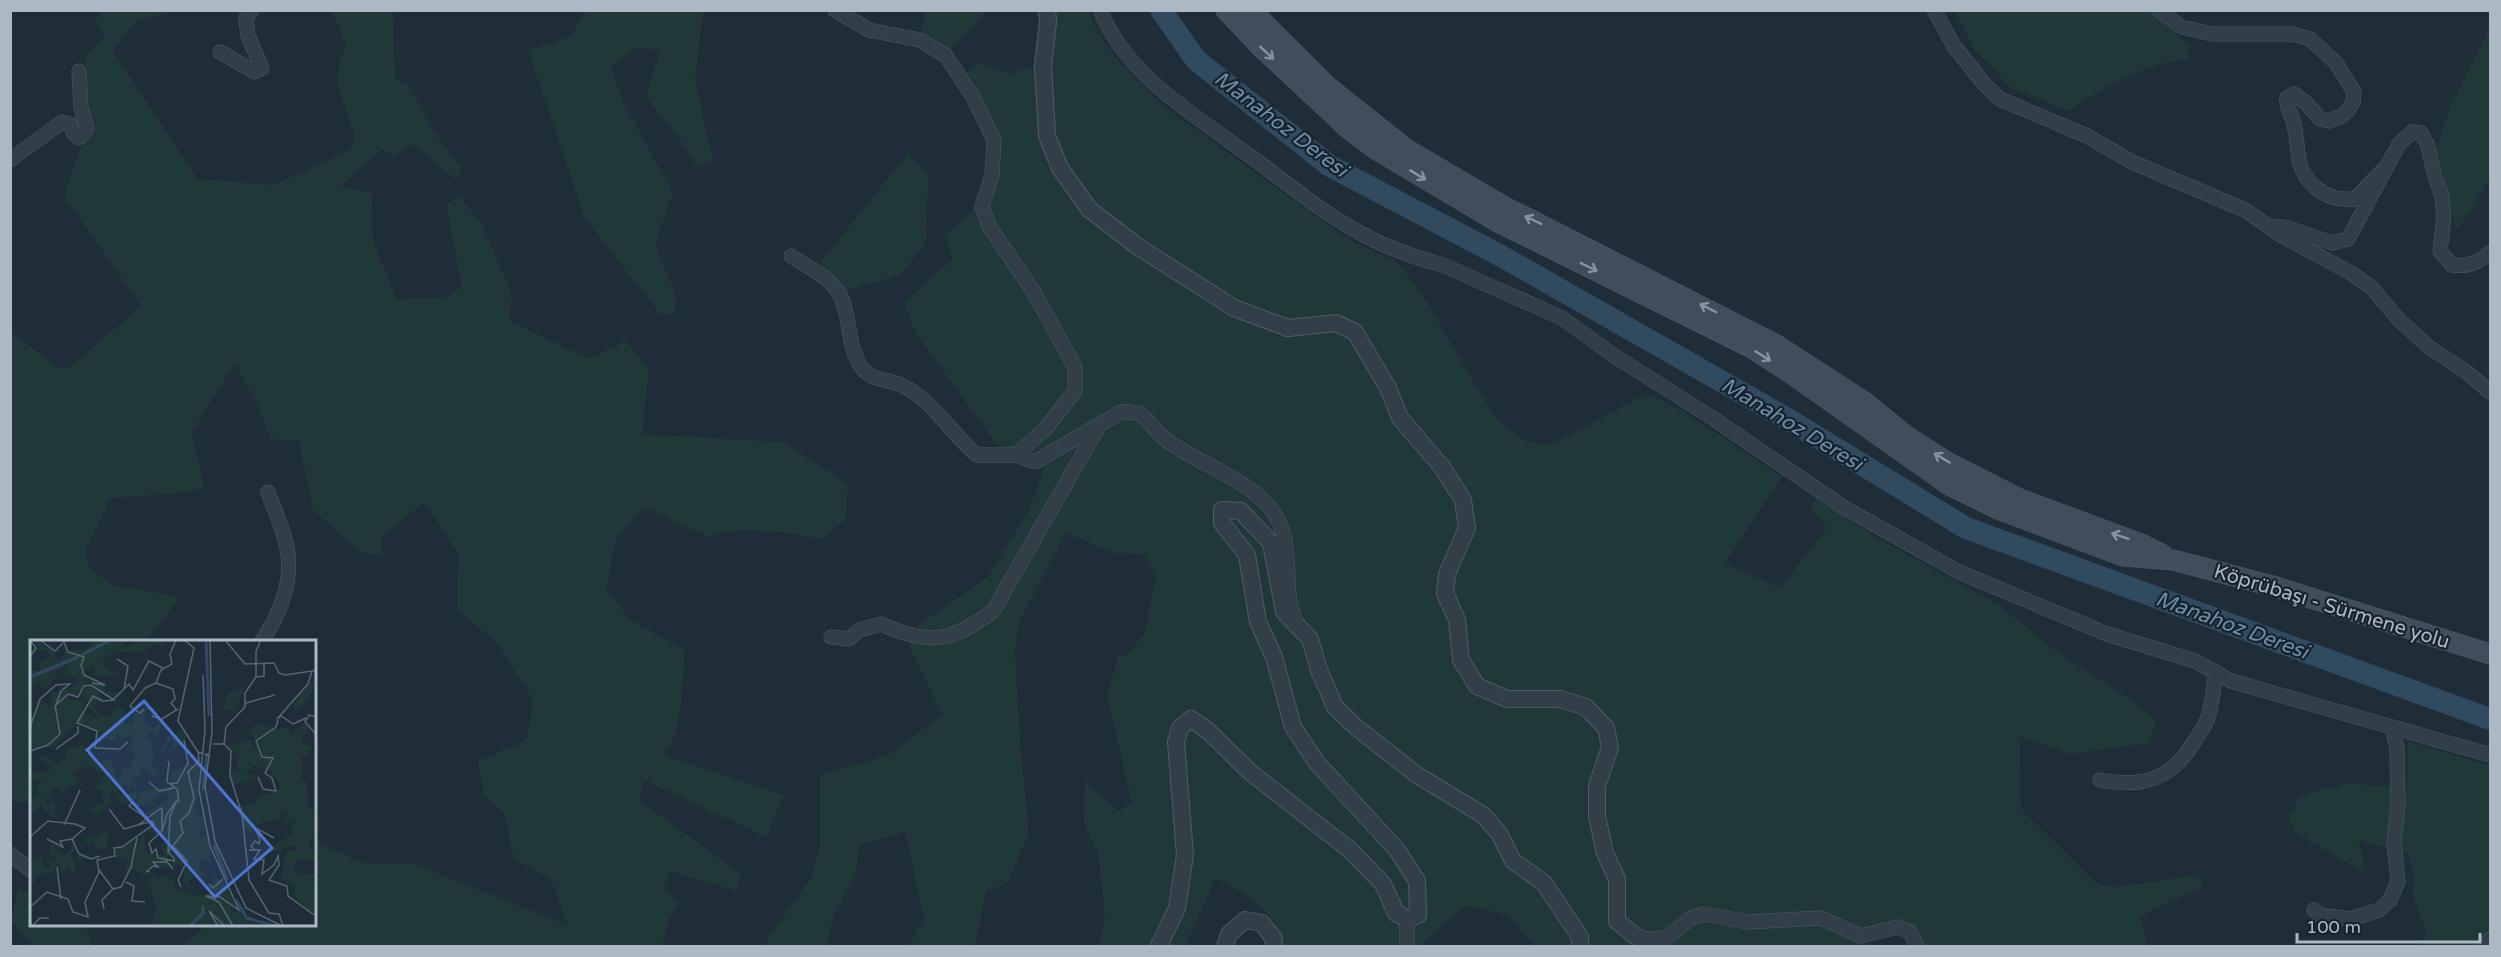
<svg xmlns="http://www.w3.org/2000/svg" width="2501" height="957" font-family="'Varela Round',sans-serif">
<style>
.green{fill:#203938}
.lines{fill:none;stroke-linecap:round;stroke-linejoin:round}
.river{stroke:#304b60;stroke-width:22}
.minor-casing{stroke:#4f5c66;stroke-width:15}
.tertiary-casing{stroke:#4f5c66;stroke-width:18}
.secondary-casing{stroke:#4f5c66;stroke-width:21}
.minor{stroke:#323e48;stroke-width:14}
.tertiary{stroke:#323e48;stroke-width:16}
.secondary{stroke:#404e5c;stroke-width:20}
.oneway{stroke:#8694a0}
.labels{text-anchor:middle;stroke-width:4.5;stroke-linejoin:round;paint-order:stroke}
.street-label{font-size:20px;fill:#acb9c5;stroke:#18232d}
.water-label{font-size:21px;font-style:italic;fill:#6a8fab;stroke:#18232d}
.inset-river{fill:none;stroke:#304b60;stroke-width:3}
.inset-road{fill:none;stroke:#576570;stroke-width:1.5}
.view{fill:#4f73d1;fill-opacity:0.15;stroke:#4f73d1;stroke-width:3}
.inset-edge{fill:none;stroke:#acb9c5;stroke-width:3}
</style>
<rect width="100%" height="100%" fill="#1e2d38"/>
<path class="green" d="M 1050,10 L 1089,11 L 1095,27 L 1117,60 L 1166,108 L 1349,240 L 1397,262 L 1420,290 L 1495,418 L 1526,441 L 1551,445 L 1647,393 L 1686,413 L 1782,477 L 1725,563 L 1780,588 L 1827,528 L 1811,509 L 1816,499 L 1879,539 L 1999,605 L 2059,653 L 2133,701 L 2156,720 L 2150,743 L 2070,754 L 2020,737 L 2021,809 L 2098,885 L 2118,887 L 2197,875 L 2203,887 L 2140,916 L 2148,946 L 1921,946 L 1914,929 L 1903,920 L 1869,928 L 1870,946 L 1534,946 L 1507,915 L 1467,905 L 1419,946 L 1278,946 L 1275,922 L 1257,902 L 1216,878 L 1185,946 L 1153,946 L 1152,944 L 1150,946 L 1099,946 L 1105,915 L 1098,854 L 1084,823 L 1085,780 L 1118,811 L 1132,803 L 1107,696 L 1118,656 L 1125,656 L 1144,635 L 1156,578 L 1144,554 L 1113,553 L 1066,533 L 1019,623 L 1015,650 L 1020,740 L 1029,835 L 1006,885 L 987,890 L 975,944 L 966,946 L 909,946 L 924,918 L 905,832 L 859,845 L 856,874 L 833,917 L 826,946 L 763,946 L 810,879 L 820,848 L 820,775 L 888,755 L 942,715 L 909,646 L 918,625 L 988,577 L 1030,508 L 1045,464 L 1037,452 L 999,448 L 915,332 L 904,302 L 953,259 L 944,236 L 971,212 L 999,142 L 966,74 L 978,63 L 1009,74 L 1053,58 Z
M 104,11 L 172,11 L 134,23 L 113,51 L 198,179 L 274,185 L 350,150 L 355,136 L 338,87 L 339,62 L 346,46 L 332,11 L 393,11 L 395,80 L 409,84 L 434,132 L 462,169 L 456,180 L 413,144 L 393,156 L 383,149 L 341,186 L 372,193 L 373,240 L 396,299 L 448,297 L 462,287 L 446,205 L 459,196 L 482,224 L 512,295 L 509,320 L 589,359 L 626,341 L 649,369 L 642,434 L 783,442 L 848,484 L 845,520 L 822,539 C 793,534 734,523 709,537 L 645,508 L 616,538 L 606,588 L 629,619 L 685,650 C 682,677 683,736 664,755 L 784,795 L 766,837 L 644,780 L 639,800 L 741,874 L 736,891 L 669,871 L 663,891 L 680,901 L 669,919 L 662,946 L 182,946 L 206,926 L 315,926 L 315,837 L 322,845 L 367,864 L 414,864 L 568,925 L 551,880 L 514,859 L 504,813 L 484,795 L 478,761 L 525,741 L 534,702 L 498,644 L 457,609 L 459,555 L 424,502 L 381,538 L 382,556 L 359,552 L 313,510 L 299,441 L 271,439 L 256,402 L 235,363 L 192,432 L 204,487 L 182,493 L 111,498 L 85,551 L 88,566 L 112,585 L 176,596 L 176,603 L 145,642 L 32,642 L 31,803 L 11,801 L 10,331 L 60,369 L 70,367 L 141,306 L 64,196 L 80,148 L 92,134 L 85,55 L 105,37 L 95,20 Z
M 586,11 L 703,11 L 695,80 L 713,160 L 697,167 L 676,134 L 646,97 L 660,50 L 637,48 L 610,66 L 622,99 L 673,193 L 655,245 L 676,295 L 675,314 L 660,314 L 584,217 L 528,50 L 570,37 Z
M 926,11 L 926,10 L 987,11 L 951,51 L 921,31 Z
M 1954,11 L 2148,11 L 2189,44 L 2188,61 C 2152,58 2099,92 2068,111 L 2010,87 L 1974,48 Z
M 2490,28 L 2490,177 L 2469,214 L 2456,229 L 2437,148 L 2451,105 Z
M 909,152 L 928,175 L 926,244 L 900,275 L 845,291 L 820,263 Z
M 2408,741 L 2490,766 L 2490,946 L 2419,946 L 2427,934 L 2413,896 L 2414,879 L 2409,854 L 2358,840 L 2362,853 L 2364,872 L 2296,833 L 2288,817 L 2301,795 L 2348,783 L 2407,789 Z
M 18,889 L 31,892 L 32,926 L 85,926 L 93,946 L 32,946 L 11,920 Z"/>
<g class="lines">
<path class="river" d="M 1161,10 L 1196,60 L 1330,166 L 1503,257 L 1786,418 L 1966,528 L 2490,719"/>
<g class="minor-casing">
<path id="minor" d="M 835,10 L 869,30 L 920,40 L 946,56 L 973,97 L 994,140 L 992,175 L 982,206 L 989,226 L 1033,291 L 1075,367 L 1075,391 L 1046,428 L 1016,455
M 1100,10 C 1128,79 1200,118 1257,161 C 1291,186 1324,214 1362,234 C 1386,247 1416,258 1443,265 L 1562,318 L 1613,355 L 1714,419 L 1843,507 L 1959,572 L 2107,634 L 2195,661 L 2231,681 L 2490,755
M 1934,10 L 1954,46 L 1984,84 L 2000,99 L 2087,136 L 2132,162 L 2245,210 L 2284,237 L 2351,273 L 2371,287 L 2399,320 L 2430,348 L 2464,370 L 2490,392
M 2158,10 L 2182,27 L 2212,34 L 2292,34 L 2310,39 L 2336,63 L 2354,92 L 2353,102 L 2349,109 L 2342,116 L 2329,121 L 2320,119 L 2307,104 L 2294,94 L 2287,98 C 2286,108 2290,112 2293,121 C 2301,148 2292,166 2315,187 C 2328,198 2338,200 2355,199 L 2386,167
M 220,52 L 255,72 L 262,68 L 248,36 L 246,18 L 252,10
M 10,160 L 62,122 L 70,124 L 74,134 L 79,138 L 87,129 L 81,107 L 79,71
M 2272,226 L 2288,228 L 2332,243 L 2348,239 L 2399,144 L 2412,132 L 2421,133 L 2428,146 L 2434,173 L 2442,197 L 2444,216 L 2440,251 L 2452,265 C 2468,267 2479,263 2490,252
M 791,256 C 808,267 832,278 841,297 C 851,319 847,347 862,368 C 871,381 890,379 903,386 C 934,401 951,434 977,455 L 1016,455 L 1035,462 L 1121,412 C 1127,412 1133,411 1139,414 C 1149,419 1156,432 1165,439 C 1199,466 1260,481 1279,522 C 1293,552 1283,588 1294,616
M 831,637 L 849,639 L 859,630 L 881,624 C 929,646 952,642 993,611 L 1100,424
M 261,642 C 278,618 292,585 288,555 C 286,534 275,512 268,492
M 2100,780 C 2142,788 2171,780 2194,742 C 2199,734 2205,726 2208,718 C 2212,703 2214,687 2216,672
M 10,854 L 32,871
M 2314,910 L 2319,915 L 2351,919 L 2379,910 L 2390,900 L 2398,881 L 2394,842 L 2398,805 L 2397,748 L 2392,727
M 1645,940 L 1668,937 L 1691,918 L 1704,914 L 1747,922 L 1821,918 L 1860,936 L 1898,927 L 1909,931 L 1917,946
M 1407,946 L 1407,919
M 2483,946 L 2490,939"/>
</g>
<g class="tertiary-casing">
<path id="tertiary" d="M 1047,10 L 1048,22 L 1043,65 L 1047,136 L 1060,168 L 1089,209 L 1137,246 L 1234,308 L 1288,328 L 1336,323 L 1355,332 L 1388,388 L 1400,418 L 1442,467 L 1463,500 L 1467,528 L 1447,574 L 1445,593 L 1457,620 L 1461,660 L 1477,686 L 1507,699 L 1560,699 L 1586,707 L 1606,728 L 1610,747 L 1597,786 L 1597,816 L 1605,853 L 1617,879 L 1617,921 L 1635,936 L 1660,946
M 1159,946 L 1177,908 L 1185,855 L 1176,742 L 1180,728 L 1191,719 L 1207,730 L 1250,772 L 1350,850 L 1383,884 L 1396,913 L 1407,919 L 1418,915 L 1417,881 L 1397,850 L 1317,763 L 1293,727 L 1274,657 L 1258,622 L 1247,555 L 1222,523 L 1222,510 L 1241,511 L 1271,543 L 1284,612 L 1310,639 L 1319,670 L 1335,707 L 1357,728 L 1417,775 L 1483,815 L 1499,833 L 1513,861 L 1544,883 L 1580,937 L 1580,946
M 1225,946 L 1229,934 L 1245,920 L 1262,923 L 1274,939 L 1273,946"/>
</g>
<g class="secondary-casing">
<path id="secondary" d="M 1226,10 L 1261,47 L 1349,129 L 1377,150 L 1498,222 L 1750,347 L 1789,372 L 1949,485 L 1998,509 L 2123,556 L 2173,560 L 2276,587 L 2490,654
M 1251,10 L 1328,87 L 1406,149 L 1505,207 L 1775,344 L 1863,401 L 1905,435 L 1947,462 L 2020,499 L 2141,544 L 2163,555"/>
</g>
<use href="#minor" class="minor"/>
<use href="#tertiary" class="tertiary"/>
<use href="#secondary" class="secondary"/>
</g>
<defs><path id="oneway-shaft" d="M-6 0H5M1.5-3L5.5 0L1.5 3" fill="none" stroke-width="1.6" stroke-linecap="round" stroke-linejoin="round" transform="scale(1.5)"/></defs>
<g class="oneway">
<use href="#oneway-shaft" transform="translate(1267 53) rotate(43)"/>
<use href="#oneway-shaft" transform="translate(1418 175) rotate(31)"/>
<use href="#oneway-shaft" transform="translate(1533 220) rotate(-154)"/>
<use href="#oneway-shaft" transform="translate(1589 267) rotate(26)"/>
<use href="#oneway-shaft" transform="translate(1708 308) rotate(-153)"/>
<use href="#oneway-shaft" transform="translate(1763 356) rotate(32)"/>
<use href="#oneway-shaft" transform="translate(1942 458) rotate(-149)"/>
<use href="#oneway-shaft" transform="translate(2120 536) rotate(-161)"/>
</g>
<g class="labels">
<g class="street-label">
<text transform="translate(2332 606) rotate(17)" y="7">Köprübaşı - Sürmene yolu</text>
</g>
<g class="water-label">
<text transform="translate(1281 124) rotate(37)" y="7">Manahoz Deresi</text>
<text transform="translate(1792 424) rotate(31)" y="7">Manahoz Deresi</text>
<text transform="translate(2232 625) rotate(20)" y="7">Manahoz Deresi</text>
</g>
</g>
<g transform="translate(30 640)">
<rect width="286" height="286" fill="#1e2d38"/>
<path d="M 5,0 L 26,12 L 23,18 L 30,21 L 35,12 L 57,9 L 64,0 L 95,2 L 87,10 L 101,6 L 104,0 L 137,0 L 133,6 L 128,3 L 113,11 L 81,13 L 71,23 L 82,34 L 96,24 L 85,36 L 64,35 L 64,27 L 51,31 L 75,46 L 75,52 L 91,52 L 84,58 L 69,52 L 74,64 L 67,61 L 64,67 L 72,76 L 80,76 L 87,65 L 95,71 L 96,84 L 103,85 L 105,75 L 117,67 L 128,71 L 129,68 L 132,72 L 117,70 L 113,82 L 117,86 L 124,89 L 135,78 L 127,97 L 121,91 L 116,99 L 120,103 L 126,98 L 121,107 L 125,118 L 121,121 L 129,136 L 124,137 L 113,125 L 110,135 L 103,139 L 107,148 L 104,149 L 100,139 L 100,149 L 96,145 L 87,150 L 91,155 L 140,146 L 142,130 L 156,127 L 159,122 L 164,126 L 170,115 L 171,118 L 166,173 L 175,178 L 177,190 L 169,192 L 170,196 L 177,194 L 182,225 L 174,218 L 170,221 L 169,230 L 175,235 L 160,240 L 161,251 L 153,242 L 155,219 L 153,225 L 143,227 L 142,215 L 138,218 L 140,228 L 124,227 L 115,235 L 105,230 L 94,232 L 97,221 L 85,218 L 84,210 L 104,200 L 107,205 L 115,191 L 115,212 L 134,215 L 130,205 L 136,200 L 136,194 L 121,192 L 118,190 L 124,178 L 115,180 L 111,176 L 139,159 L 137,151 L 117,164 L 102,167 L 111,157 L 91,165 L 84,151 L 79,157 L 83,161 L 67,176 L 60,169 L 74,161 L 72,151 L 64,148 L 72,141 L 74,134 L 56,126 L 44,133 L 51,143 L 40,146 L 33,155 L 26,147 L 21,151 L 21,158 L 14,159 L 17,164 L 22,159 L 28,166 L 24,172 L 27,177 L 23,179 L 11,165 L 3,173 L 0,170 L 0,160 L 8,154 L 6,147 L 14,140 L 0,138 L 0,130 L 17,134 L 20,129 L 16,122 L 6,117 L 14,116 L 27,124 L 36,117 L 38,108 L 55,105 L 57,115 L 62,107 L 62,118 L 72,123 L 76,118 L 81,120 L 88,141 L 93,128 L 100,128 L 106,112 L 100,110 L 104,93 L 95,98 L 86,94 L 87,102 L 74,98 L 69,105 L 65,88 L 47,84 L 24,107 L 2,108 L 0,87 L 10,60 L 21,65 L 21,53 L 42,48 L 48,38 L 37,36 L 31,41 L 38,29 L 36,25 L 26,31 L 25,39 L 15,49 L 7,43 L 0,52 L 0,31 L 10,31 L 10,22 L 20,16 L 17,10 L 9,11 ZM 53,38 L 56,43 L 63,41 L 50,55 L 59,61 L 59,68 L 70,79 L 52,73 L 54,59 L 43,61 L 36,56 L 48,55 L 55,45 ZM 286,41 L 279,61 L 265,69 L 262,66 L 281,42 ZM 215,46 L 205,71 L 193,69 L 199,53 ZM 227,83 L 248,90 L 256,87 L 262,95 L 274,84 L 279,87 L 270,103 L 283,107 L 275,117 L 269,112 L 274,130 L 271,138 L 277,142 L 278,165 L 286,175 L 286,196 L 278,203 L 286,220 L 266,220 L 263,227 L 268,235 L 285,234 L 281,241 L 286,245 L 286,271 L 278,271 L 265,256 L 264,246 L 251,237 L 257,210 L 267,211 L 265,205 L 226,217 L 261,195 L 265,180 L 253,182 L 259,169 L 251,173 L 249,180 L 234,182 L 223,188 L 222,193 L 213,189 L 208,167 L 224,164 L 229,154 L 245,153 L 250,146 L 241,131 L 224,125 L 214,135 L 223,134 L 226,140 L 203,146 L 200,132 L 208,131 L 206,117 L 194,101 L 202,106 L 220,100 L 235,123 L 228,102 L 218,91 ZM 151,88 L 157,98 L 141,111 L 144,102 L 141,100 L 130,117 L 138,95 L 144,96 ZM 80,189 L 76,208 L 66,209 L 64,201 L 59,205 L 54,201 ZM 21,204 L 30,207 L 29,212 L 36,216 L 43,204 L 46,210 L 40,215 L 46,222 L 50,212 L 59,217 L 45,223 L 45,232 L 41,234 L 36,226 L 35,235 L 31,233 L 27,223 L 21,234 L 18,231 L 9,236 L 0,248 L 0,221 L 11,216 L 15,229 L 20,226 L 19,220 L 27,220 L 25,215 L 19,214 ZM 123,234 L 127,239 L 137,236 L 144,242 L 145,248 L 168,256 L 183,252 L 183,238 L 193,241 L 205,265 L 200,265 L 201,273 L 211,271 L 219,282 L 241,286 L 122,286 L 126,264 L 120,251 L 122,247 L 115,248 Z" fill="#203938" fill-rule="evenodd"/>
<path class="inset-river" d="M 176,0 L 179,76M 52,15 L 80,0M 0,37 L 48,17M 173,150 L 177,113M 184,205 L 197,240M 206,260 L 217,278 L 245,286M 160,286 L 173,273 L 173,266"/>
<path class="inset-road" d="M 10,0 L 25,11 L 33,3M 33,0 L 38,12 L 54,17 L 51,25 L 54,35 L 75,45 L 62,43M 146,0 L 140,14 L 142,24 L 131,30 L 126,43 L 143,49 L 145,59 L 141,63 L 146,69M 154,0 L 164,8 L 148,81 L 168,112M 180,0 L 182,92 L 175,147 L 185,201 L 216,268 L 252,286M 195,0 L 215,24 L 244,23 L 249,33 L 255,35 L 282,31M 0,17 L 6,8 L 0,0M 87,19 L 98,26 L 94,49M 173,35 L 175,90 L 169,150 L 180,206 L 209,270 L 190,257 L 176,256 L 189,262 L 203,286M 226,37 L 234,36 L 234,24M 84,59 L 99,44 L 103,50 L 119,21 L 133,28M 216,63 L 245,55M 114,69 L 110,73 L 100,66 L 115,48 L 126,43M 122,76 L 132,79 L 148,69M 287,77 L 279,75 L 275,82 L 285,93 L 287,107M 276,78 L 263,84 L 251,76 L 247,79 L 278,44 L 282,31 L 287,30M 0,87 L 10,59 L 26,45 L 40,44 L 31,51 L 26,65 L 38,54 L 48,57 L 54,46 L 61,45 L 84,60 L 73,61 L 63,56 L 47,83 L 67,91 L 65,108 L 90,109 L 98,102M 183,104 L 194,104 L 196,87 L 215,67 L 215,53 L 226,37 L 226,11 L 231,0M 194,104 L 201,111 L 200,136 L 212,174 L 219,240 L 239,273 L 249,274 L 253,286M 26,109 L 48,93 L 48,86M 0,111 L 18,105 L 30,94 L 25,65M 139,121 L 137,142 L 147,149 L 149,162M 228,137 L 233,149 L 246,151 L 242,138 L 235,133 L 243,118 L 232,117 L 226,101 L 246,87 L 248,80M 119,142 L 129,151 L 144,148M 140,144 L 147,143 L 158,123 L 154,100M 102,163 L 99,166 L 116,178M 132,168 L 132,191 L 137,174 L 147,160 L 140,176 L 138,212 L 153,193 L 150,181 L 159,173 L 164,158 L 158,132 L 169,121 L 168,112 L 180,116M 79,169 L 94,189 L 108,185M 34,185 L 50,150M 132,191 L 119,203 L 122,213 L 126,209 L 128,218 L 135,219M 0,197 L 18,181 L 45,184 L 55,188 L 42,199 L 49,214 L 61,219 L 70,216M 17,199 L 33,207 L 30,201 L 42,199M 143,206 L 157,221 L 148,240 L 151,247M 219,210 L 230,210 L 224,219 L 234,220 L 232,234 L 244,225 L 248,216 L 249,225 L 239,240 L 257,246 L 258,256 L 287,277M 225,210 L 221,206 L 225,201 L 229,204 L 230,199 L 224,187 L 244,198M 138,212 L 144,218 L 144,221 L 135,219 L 143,229M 27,227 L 31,259M 69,230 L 83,249 L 91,247 L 101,227 L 107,198M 120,232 L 117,231 L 123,226 L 128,227 L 123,222 L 138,222M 96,242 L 104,246 L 102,261 L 115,262M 179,244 L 183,248 L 193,239M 0,267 L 17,252 L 38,259 L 43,272 L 58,277 L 55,262 L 69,232 L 67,220 L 85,216 L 84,208 L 92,207 L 124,184 L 122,181 L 108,185 L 131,168M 74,269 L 72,260 L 83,249M 2,286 L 10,278 L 19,278M 188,286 L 179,271 L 195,286"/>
<path class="view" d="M 114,61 L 242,208 L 185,257 L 57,110 Z"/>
<rect width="286" height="286" class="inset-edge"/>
</g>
<rect width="2501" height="957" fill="none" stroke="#acb9c5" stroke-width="24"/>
<path d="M2297 933v9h183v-9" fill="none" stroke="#acb9c5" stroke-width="3"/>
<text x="2306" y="933" font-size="18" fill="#acb9c5" stroke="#18232d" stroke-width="4.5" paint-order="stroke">100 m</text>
</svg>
